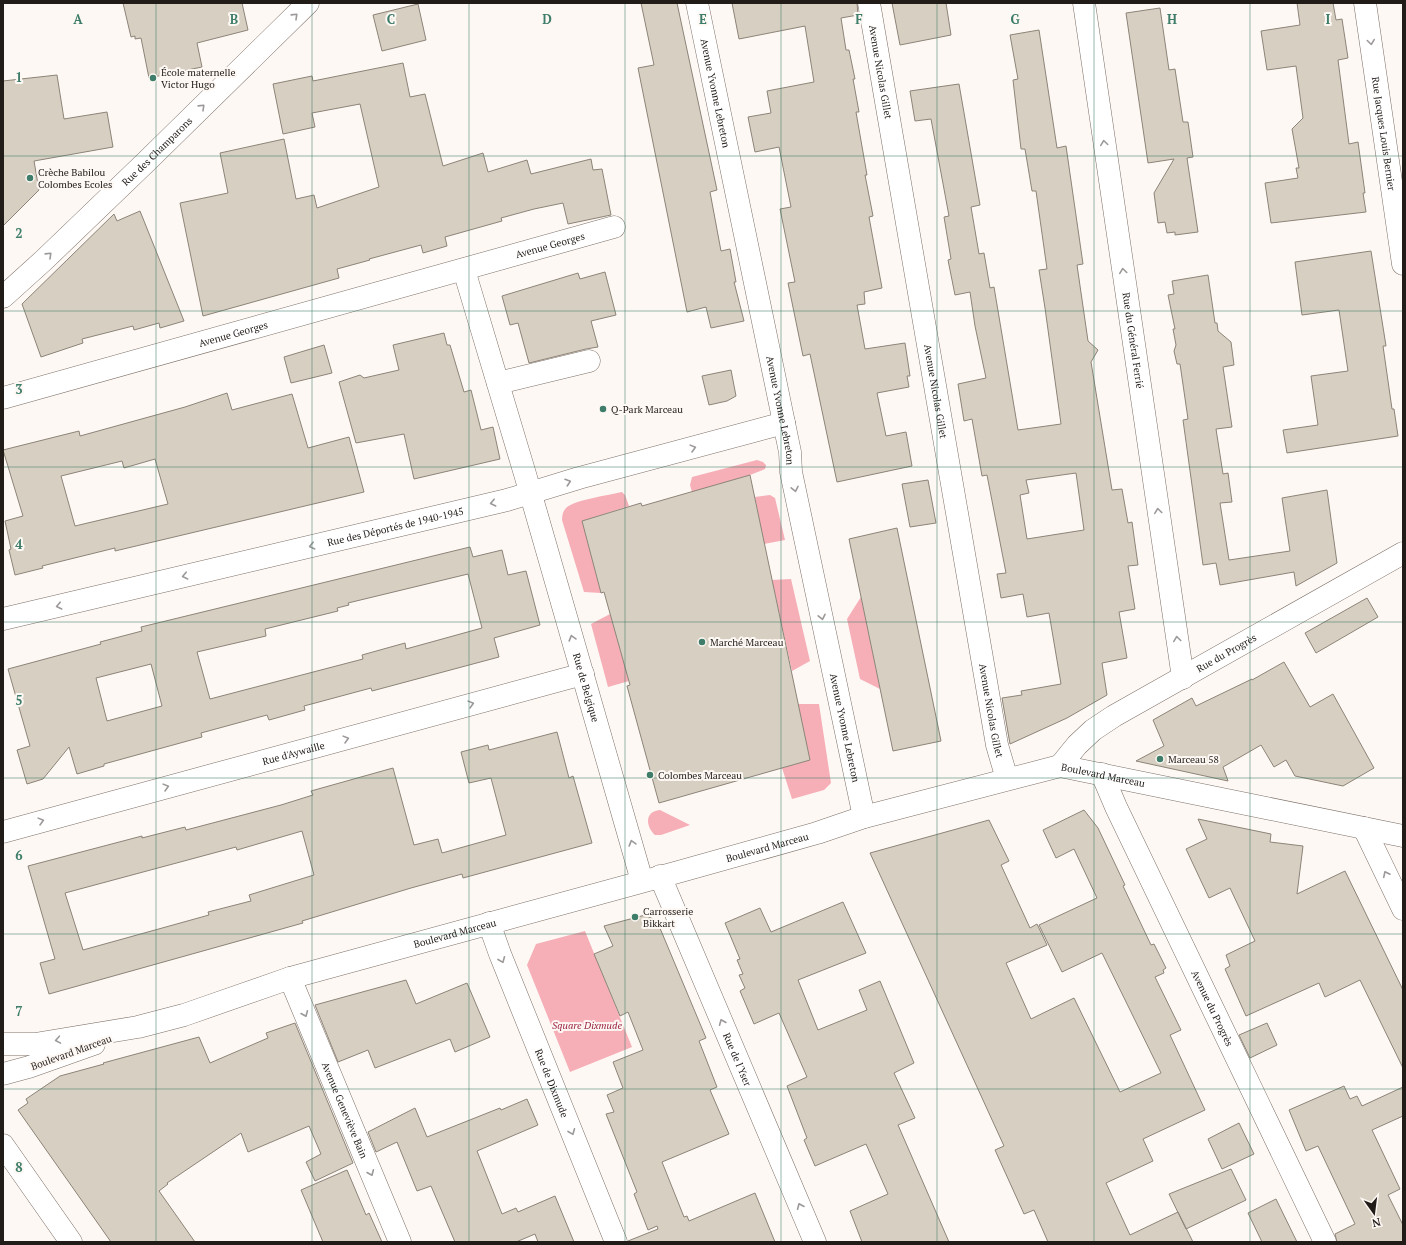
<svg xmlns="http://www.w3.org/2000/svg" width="1406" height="1245" font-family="'PT Serif',serif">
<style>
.green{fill:#f6aeb7}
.building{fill:#d7cfc1;stroke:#8c8478;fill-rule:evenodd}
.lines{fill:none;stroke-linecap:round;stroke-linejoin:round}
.minor-casing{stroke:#7d7068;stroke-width:23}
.major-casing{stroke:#7d7068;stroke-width:23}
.minor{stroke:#fff;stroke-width:22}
.major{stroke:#fff;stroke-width:22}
.oneway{stroke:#9c9998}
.grid{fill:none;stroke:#3e7d69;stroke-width:1;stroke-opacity:0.55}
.poi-dot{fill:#3e7d69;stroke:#fef8f4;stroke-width:1.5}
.labels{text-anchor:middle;stroke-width:4;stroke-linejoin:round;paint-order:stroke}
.poi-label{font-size:10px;fill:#221c19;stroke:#fef8f4;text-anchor:start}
.street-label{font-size:10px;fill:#221c19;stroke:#fef8f4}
.park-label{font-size:10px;font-style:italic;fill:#992140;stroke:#fef8f4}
.grid-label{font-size:13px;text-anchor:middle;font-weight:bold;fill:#3e7d69;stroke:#fef8f4;stroke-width:4;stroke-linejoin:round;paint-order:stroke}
</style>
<rect width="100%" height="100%" fill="#fef8f4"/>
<path class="green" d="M 757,460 L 763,462 L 766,465 L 765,469 L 750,475 L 692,492 L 690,485 L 692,477 Z
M 622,492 L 625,495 L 629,506 L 582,521 L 601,593 L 584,592 L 562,520 C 562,515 563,511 566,508 C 574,500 609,495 622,492 Z
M 770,495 L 775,498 L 785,540 L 764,544 L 755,497 Z
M 791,579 L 810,661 L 792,671 L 772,580 Z
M 861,597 L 880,689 L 860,679 L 847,619 Z
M 610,614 L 629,681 L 608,687 L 591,624 Z
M 798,704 L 819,704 L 831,783 L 824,790 L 792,799 L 782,768 L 810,760 Z
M 660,810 L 690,825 L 661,835 L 655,835 C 645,826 645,811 660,810 Z
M 585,931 L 632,1047 L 570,1072 L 527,965 L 536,944 Z"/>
<path class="building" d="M 123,3 L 242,3 L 248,30 L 197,43 L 202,67 L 149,78 L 141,38 L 135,39 L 135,36 L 131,37 Z
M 641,3 L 677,3 L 717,190 L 710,192 L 721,251 L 730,249 L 736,282 L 734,282 L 744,321 L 711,328 L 706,307 L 687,312 L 638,68 L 654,65 Z
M 732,3 L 857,3 L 858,15 L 841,18 L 846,50 L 849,50 L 855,79 L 853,79 L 859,112 L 856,112 L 867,175 L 865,175 L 873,216 L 869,217 L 882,288 L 864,292 L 865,304 L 857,305 L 865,349 L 905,343 L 910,376 L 907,376 L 909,387 L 877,393 L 886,436 L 906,432 L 912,466 L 837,482 L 810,354 L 803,356 L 788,283 L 795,282 L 780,209 L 791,207 L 779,147 L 755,152 L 748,117 L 771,113 L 767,91 L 814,82 L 805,26 L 739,39 Z
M 892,3 L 946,3 L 951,35 L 900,45 Z
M 1297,3 L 1333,3 L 1336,20 L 1342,19 L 1348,58 L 1338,60 L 1349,144 L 1358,142 L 1365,193 L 1363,193 L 1366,212 L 1271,223 L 1265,183 L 1298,178 L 1296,168 L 1299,168 L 1292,129 L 1303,118 L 1296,66 L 1267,70 L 1261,31 L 1300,25 Z
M 418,4 L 426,40 L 382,51 L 373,15 Z
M 1160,8 L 1169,70 L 1175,69 L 1183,122 L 1188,122 L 1193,157 L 1187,158 L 1198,232 L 1175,235 L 1175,232 L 1167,233 L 1165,222 L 1158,223 L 1154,193 L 1174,159 L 1148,163 L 1126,13 Z
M 1039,30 L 1057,148 L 1066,146 L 1083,264 L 1077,265 L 1088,341 L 1098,350 L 1091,362 L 1112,490 L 1122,489 L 1128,523 L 1132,522 L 1138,565 L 1128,566 L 1135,609 L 1119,612 L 1127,658 L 1102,663 L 1107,695 L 1067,718 L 1010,744 L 1002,698 L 1022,695 L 1021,691 L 1061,684 L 1049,613 L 1027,617 L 1023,594 L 1001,598 L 997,574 L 1006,573 L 987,475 L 982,476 L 972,419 L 964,421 L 958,384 L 986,378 L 975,326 L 970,292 L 955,295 L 948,260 L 951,259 L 944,217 L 949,216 L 931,119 L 915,121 L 910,91 L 959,84 L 980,205 L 971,207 L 979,254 L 984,253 L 990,288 L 994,287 L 1018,430 L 1061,424 L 1045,308 L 1039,270 L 1047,269 L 1036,191 L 1032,191 L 1025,149 L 1021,149 L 1013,80 L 1018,79 L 1010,35 ZM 1076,473 L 1084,530 L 1027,539 L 1020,495 L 1029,493 L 1026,480 Z
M 403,63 L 410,97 L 425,94 L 443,166 L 483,153 L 488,172 L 527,160 L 531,174 L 591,159 L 593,170 L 602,169 L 611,215 L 568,224 L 563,203 L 534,209 L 501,218 L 502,221 L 445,237 L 447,246 L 423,253 L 421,245 L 369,259 L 370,260 L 337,269 L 339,278 L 203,316 L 180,203 L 228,193 L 220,153 L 284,139 L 296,199 L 314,195 L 317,208 L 379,187 L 360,104 L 312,113 L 315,127 L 283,134 L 273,84 L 312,76 L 313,81 Z
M 57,75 L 64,119 L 107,112 L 113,147 L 34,161 L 39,190 L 3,226 L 3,81 Z
M 140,211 L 184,321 L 160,328 L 159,323 L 134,330 L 133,326 L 82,339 L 83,343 L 41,357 L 22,304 L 114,214 L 117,221 Z
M 1371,251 L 1386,346 L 1383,346 L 1392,409 L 1394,409 L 1398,436 L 1287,453 L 1283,430 L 1318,425 L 1311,376 L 1348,371 L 1339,310 L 1302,315 L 1295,262 Z
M 605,272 L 616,315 L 591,321 L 598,347 L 586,349 L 529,363 L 518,323 L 510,325 L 502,296 L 578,273 L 580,279 Z
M 1208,275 L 1215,323 L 1217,323 L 1218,331 L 1231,342 L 1234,365 L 1223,367 L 1232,427 L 1216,429 L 1223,474 L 1228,473 L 1232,502 L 1220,503 L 1229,560 L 1290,551 L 1282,498 L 1327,490 L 1337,563 L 1296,586 L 1294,572 L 1220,585 L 1216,563 L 1203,565 L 1183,420 L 1188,419 L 1180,364 L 1177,364 L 1174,351 L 1176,345 L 1173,329 L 1175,329 L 1168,295 L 1174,294 L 1172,281 Z
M 444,333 L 447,345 L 450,345 L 464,392 L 471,390 L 481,430 L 493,427 L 500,459 L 414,479 L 404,434 L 356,443 L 339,382 L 360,375 L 364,378 L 399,370 L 393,345 Z
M 324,345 L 332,373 L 291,383 L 284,357 Z
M 731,370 L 736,396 L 727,401 L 709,405 L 702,376 Z
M 227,393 L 232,410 L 292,394 L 308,448 L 349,437 L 364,492 L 115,551 L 115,548 L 42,566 L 43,568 L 15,575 L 9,550 L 11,549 L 5,521 L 23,516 L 3,450 L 79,431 L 80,436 L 185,407 ZM 155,459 L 168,504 L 75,526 L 61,476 L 122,461 L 124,468 Z
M 750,475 L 810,760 L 659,803 L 627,686 L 630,685 L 604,592 L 601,593 L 582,521 L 641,503 L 642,506 Z
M 928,480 L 936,523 L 910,527 L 902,484 Z
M 897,528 L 941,741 L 893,751 L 849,539 Z
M 470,547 L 473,557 L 502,550 L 508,575 L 526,571 L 540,625 L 494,638 L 499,657 L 372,691 L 371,688 L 304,706 L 305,710 L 269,720 L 267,715 L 201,733 L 202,737 L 104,764 L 104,766 L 77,774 L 69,747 L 43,779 L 27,784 L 17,750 L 30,746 L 8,669 L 101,644 L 100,642 L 142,631 L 141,627 ZM 468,574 L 482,628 L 406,649 L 405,643 L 362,655 L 363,659 L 210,699 L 197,652 L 266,636 L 265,629 L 338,611 L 337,608 L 349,605 L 348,603 ZM 151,664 L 162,706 L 107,721 L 96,678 Z
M 1367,598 L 1378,617 L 1316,653 L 1305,633 Z
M 1284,662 L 1310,707 L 1333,694 L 1374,768 L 1343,786 L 1295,776 L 1286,760 L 1274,767 L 1261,745 L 1223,767 L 1228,781 L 1136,761 L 1164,746 L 1153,720 L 1192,698 L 1196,706 L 1252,679 L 1252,680 Z
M 557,732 L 569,778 L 573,776 L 592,843 L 463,878 L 462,874 L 411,888 L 302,921 L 303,923 L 49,994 L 40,963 L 55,959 L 28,866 L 142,836 L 142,838 L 185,827 L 186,830 L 281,805 L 313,795 L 311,791 L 393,768 L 414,845 L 438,839 L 442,853 L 506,835 L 491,778 L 469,783 L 461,752 L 488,745 L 489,750 ZM 302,831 L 314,875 L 249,895 L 251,901 L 208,912 L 209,915 L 83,950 L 65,893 L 236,847 L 237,850 Z
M 1084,810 L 1098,828 L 1125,885 L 1123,886 L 1151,945 L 1154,944 L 1166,968 L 1163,970 L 1164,973 L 1155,977 L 1181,1030 L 1170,1035 L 1205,1110 L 1143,1139 L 1153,1161 L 1106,1183 L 1130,1235 L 1178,1212 L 1193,1242 L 1048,1242 L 1034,1210 L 1024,1214 L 995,1150 L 1004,1146 L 870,853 L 989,820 L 1009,861 L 1001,865 L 1030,928 L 1037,924 L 1047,945 L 1006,963 L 1031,1019 L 1074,998 L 1120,1092 L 1161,1073 L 1102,953 L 1062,972 L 1039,925 L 1097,898 L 1074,849 L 1056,858 L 1043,830 Z
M 1198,819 L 1271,834 L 1270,842 L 1303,846 L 1297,894 L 1345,871 L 1403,990 L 1403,1068 L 1360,980 L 1325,997 L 1319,983 L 1246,1016 L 1225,969 L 1230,966 L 1226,955 L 1255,941 L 1230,888 L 1209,898 L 1186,849 L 1207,839 Z
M 843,902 L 866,953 L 798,980 L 818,1030 L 867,1010 L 859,990 L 880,981 L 914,1063 L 894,1073 L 915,1118 L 898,1125 L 949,1242 L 862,1242 L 850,1211 L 888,1194 L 866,1144 L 815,1166 L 804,1140 L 807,1138 L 787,1086 L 807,1077 L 779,1013 L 754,1024 L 740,991 L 745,988 L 739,975 L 743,974 L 737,960 L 740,959 L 725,923 L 760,908 L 771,932 Z
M 645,915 L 657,921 L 706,1038 L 699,1041 L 717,1087 L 710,1090 L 729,1134 L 662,1162 L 684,1217 L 687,1216 L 689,1221 L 755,1193 L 775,1242 L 628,1242 L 628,1241 L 658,1229 L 657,1226 L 648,1230 L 634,1194 L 637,1192 L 606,1114 L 614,1112 L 607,1095 L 623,1088 L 613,1062 L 643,1050 L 628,1012 L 620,1016 L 594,954 L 613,946 L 604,926 Z
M 406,980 L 416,1004 L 467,983 L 490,1037 L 455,1052 L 450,1039 L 375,1068 L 368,1050 L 338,1062 L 315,1005 Z
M 295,1023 L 353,1163 L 315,1181 L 306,1162 L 321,1154 L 309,1126 L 248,1152 L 241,1133 L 167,1183 L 168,1184 L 159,1191 L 195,1242 L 111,1242 L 18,1110 L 28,1103 L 26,1099 L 60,1076 L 104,1064 L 103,1063 L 199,1037 L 210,1063 L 268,1038 L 266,1033 Z
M 1267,1023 L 1277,1045 L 1250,1058 L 1239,1035 Z
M 1344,1086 L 1350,1099 L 1357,1096 L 1362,1106 L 1403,1087 L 1403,1116 L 1372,1130 L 1400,1189 L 1388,1195 L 1403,1225 L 1403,1242 L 1337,1242 L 1335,1234 L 1355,1224 L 1318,1146 L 1306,1151 L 1289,1110 Z
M 527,1099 L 538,1125 L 477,1151 L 502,1214 L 516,1208 L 518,1212 L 555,1196 L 574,1242 L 538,1242 L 535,1234 L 516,1242 L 455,1242 L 431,1186 L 417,1191 L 397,1142 L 376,1152 L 368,1132 L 415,1108 L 427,1137 L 500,1108 L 501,1110 Z
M 1239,1123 L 1254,1154 L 1222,1169 L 1208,1139 Z
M 1231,1169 L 1246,1200 L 1186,1229 L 1169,1194 Z
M 347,1170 L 366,1215 L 369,1213 L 382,1242 L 323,1242 L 301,1190 Z
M 1276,1199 L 1297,1242 L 1262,1242 L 1248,1213 Z"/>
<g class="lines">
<g class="minor-casing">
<g id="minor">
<path id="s1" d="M 697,3 L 790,452 L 791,472 L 864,817"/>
<path id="s2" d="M 869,3 L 997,745 L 1007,779"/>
<path id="s3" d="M 1084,3 L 1183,678"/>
<path id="s4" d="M 1365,3 L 1403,264"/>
<path id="s5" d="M 464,270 L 525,474 L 642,881"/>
<path id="s6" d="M 3,297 L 44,260 L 147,161 L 308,3"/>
<path d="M 498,383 L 589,361"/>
<path id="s7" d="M 3,398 L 614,227"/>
<path id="s8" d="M 3,619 L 507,500 L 579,478 L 784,423"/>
<path id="s9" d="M 1060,766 L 1077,745 L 1093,730 L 1114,716 L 1403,553"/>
<path id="s10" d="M 1102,774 L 1116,807 L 1325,1242"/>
<path d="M 1364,828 L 1403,909"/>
<path id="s11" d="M 3,832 L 583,674"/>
<path id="s12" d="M 660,876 L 815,1242"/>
<path id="s13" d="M 489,923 L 500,954 L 616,1242"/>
<path id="s14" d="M 290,978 L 400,1242"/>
<path id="s15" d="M 3,1044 L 35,1044 L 138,1027 L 184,1015 L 290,978 L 678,872 L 817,833 L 864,817 L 1060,766 L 1403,836"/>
<path d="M 3,1074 L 29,1067 L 94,1044"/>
</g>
</g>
<g class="major-casing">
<path id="major" d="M 3,1145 L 71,1242"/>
</g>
<use href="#minor" class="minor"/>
<use href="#major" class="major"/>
</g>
<defs><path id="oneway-chevron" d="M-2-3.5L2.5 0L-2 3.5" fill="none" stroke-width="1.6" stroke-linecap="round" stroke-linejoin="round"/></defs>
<g class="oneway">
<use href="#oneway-chevron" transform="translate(295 16) rotate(-44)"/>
<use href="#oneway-chevron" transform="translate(1371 42) rotate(82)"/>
<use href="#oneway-chevron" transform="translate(202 107) rotate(-44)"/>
<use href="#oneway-chevron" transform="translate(1104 143) rotate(-98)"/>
<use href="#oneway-chevron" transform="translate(49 255) rotate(-44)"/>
<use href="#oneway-chevron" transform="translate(1123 271) rotate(-98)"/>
<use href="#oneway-chevron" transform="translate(693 448) rotate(-15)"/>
<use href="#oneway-chevron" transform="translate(568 482) rotate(-18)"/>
<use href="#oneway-chevron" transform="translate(795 489) rotate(78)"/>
<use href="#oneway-chevron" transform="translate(493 503) rotate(167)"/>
<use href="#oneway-chevron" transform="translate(1158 511) rotate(-98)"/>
<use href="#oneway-chevron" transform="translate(312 546) rotate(167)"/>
<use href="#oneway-chevron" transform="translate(185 576) rotate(167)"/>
<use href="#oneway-chevron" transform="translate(59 606) rotate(167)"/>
<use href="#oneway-chevron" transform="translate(822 617) rotate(78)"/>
<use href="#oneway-chevron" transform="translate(572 638) rotate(-106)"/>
<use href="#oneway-chevron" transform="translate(1177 639) rotate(-98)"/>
<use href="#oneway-chevron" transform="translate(471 704) rotate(-15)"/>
<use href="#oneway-chevron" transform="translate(346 739) rotate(-15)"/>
<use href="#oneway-chevron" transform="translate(166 787) rotate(-15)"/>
<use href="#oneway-chevron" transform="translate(41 821) rotate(-15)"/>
<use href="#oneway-chevron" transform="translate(632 843) rotate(-106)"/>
<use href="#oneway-chevron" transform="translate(1386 874) rotate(-116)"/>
<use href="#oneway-chevron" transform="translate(502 960) rotate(68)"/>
<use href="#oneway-chevron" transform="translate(305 1014) rotate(67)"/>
<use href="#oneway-chevron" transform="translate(722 1022) rotate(-113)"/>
<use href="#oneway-chevron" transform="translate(58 1040) rotate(170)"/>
<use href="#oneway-chevron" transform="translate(572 1132) rotate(68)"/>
<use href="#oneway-chevron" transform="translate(371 1173) rotate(67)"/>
<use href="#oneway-chevron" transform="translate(800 1206) rotate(-113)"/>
</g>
<path class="grid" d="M 156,3 L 156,1242M 312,3 L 312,1242M 469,3 L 469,1242M 625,3 L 625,1242M 781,3 L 781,1242M 937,3 L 937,1242M 1094,3 L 1094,1242M 1250,3 L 1250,1242M 3,156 L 1403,156M 3,311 L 1403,311M 3,467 L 1403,467M 3,622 L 1403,622M 3,778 L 1403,778M 3,934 L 1403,934M 3,1089 L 1403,1089"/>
<g class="poi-dot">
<circle cx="153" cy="78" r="4"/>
<circle cx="30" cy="178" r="4"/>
<circle cx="603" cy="409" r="4"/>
<circle cx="702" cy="642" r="4"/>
<circle cx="1160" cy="759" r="4"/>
<circle cx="650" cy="775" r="4"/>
<circle cx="635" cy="917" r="4"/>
</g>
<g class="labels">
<g class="poi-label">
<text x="161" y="76">École maternelle<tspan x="161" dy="12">Victor Hugo</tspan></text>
<text x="38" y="176">Crèche Babilou<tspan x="38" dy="12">Colombes Ecoles</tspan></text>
<text x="611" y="413">Q-Park Marceau</text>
<text x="710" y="646">Marché Marceau</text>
<text x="1168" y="763">Marceau 58</text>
<text x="658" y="779">Colombes Marceau</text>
<text x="643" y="915">Carrosserie<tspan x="643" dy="12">Bikkart</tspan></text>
</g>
<g class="street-label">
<text dy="4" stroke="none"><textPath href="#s2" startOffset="70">Avenue Nicolas Gillet</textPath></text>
<text dy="4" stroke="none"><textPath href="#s1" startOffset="92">Avenue Yvonne Lebreton</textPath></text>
<text dy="4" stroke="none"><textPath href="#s4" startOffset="132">Rue Jacques Louis Bernier</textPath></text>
<text dy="4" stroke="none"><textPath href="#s6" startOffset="212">Rue des Champarons</textPath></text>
<text dy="4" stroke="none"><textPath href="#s7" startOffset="568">Avenue Georges</textPath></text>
<text dy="4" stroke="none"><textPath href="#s7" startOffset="239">Avenue Georges</textPath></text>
<text dy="4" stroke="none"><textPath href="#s3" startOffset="341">Rue du Général Ferrié</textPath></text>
<text dy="4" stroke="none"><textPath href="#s2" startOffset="394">Avenue Nicolas Gillet</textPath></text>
<text dy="4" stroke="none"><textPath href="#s1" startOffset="416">Avenue Yvonne Lebreton</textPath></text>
<text dy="4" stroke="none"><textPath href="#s8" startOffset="403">Rue des Déportés de 1940-1945</textPath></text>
<text dy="4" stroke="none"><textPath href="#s9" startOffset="203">Rue du Progrès</textPath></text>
<text dy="4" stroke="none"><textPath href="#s5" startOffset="435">Rue de Belgique</textPath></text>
<text dy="4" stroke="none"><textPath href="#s2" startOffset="718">Avenue Nicolas Gillet</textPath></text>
<text dy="4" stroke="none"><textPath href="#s1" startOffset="740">Avenue Yvonne Lebreton</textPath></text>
<text dy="4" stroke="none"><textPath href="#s11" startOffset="301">Rue d'Aywaille</textPath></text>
<text dy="4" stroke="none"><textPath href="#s15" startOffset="1139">Boulevard Marceau</textPath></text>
<text dy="4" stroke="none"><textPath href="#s15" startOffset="791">Boulevard Marceau</textPath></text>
<text dy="4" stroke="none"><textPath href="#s15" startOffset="467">Boulevard Marceau</textPath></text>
<text dy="4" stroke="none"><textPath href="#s10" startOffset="259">Avenue du Progrès</textPath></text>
<text transform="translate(71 1052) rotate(-20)" y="4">Boulevard Marceau</text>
<text dy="4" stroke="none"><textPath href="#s12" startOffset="199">Rue de l'Yser</textPath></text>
<text dy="4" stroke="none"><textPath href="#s13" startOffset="172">Rue de Dixmude</textPath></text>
<text dy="4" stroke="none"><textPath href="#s14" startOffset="143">Avenue Geneviève Bain</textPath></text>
</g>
<g class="park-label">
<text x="587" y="1029">Square Dixmude</text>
</g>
</g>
<g class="grid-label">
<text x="78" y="24">A</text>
<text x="234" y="24">B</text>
<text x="391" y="24">C</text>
<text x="547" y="24">D</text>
<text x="703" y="24">E</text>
<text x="859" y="24">F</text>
<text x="1015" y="24">G</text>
<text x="1172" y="24">H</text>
<text x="1328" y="24">I</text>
<text x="19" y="82">1</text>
<text x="19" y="238">2</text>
<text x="19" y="394">3</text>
<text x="19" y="549">4</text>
<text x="19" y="705">5</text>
<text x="19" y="860">6</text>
<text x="19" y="1016">7</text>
<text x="19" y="1172">8</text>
</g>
<rect width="1406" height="1245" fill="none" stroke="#221c19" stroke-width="8"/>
<g transform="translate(1374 1213) rotate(166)" stroke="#fef8f4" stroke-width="3" paint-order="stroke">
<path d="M0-3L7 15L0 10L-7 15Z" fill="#221c19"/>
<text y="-6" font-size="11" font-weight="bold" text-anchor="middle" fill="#221c19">N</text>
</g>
</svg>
